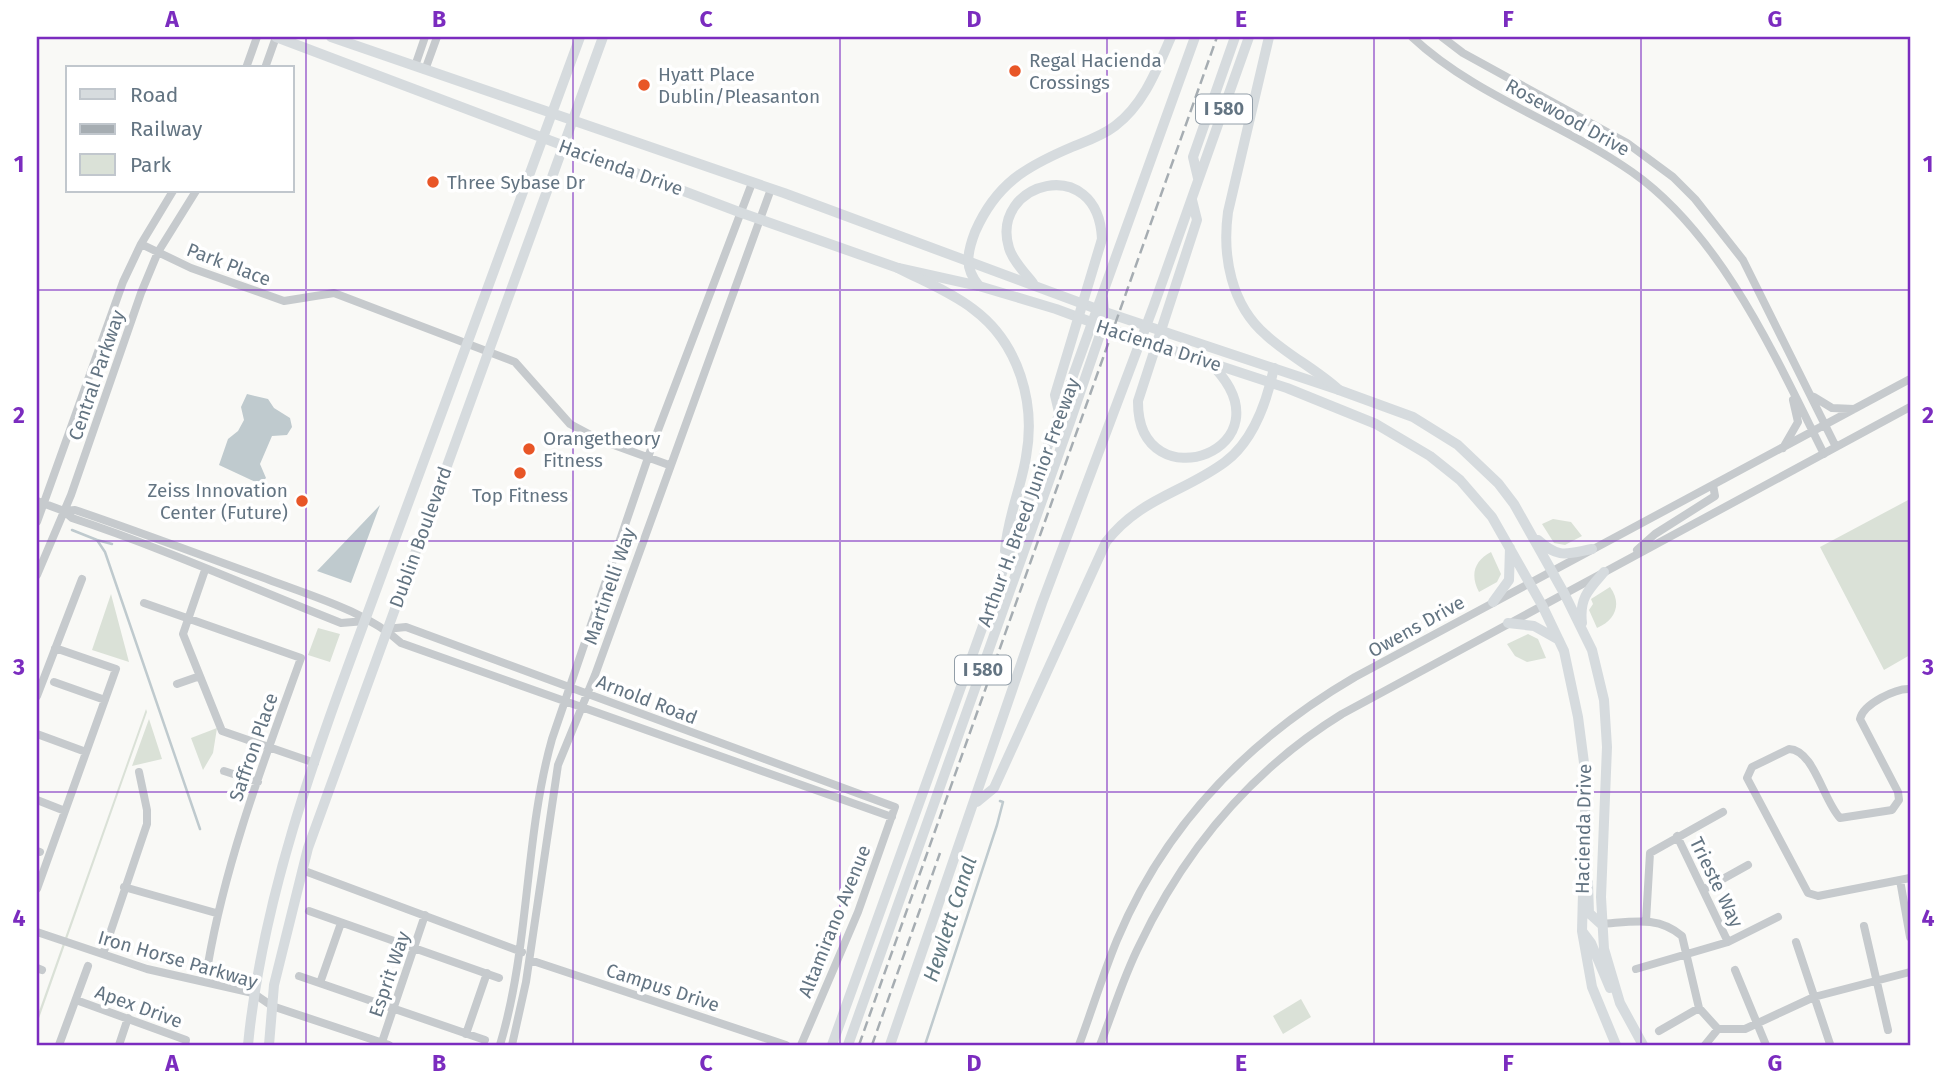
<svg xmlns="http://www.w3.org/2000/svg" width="1947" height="1082" font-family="'Fira Sans',sans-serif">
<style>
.green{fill:#dae1d7}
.water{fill:#bfcace}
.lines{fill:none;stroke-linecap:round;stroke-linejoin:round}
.stream{stroke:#bfcace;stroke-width:2.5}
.minor{stroke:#c6cacd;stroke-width:8}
.major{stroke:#d6dbde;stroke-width:10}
.highway{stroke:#d6dbde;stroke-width:10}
.rail{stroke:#a6adb2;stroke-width:2.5;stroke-dasharray:10 5;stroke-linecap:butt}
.grid{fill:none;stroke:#7b2cbf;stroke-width:2;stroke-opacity:0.55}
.poi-dot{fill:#e85627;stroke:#fff;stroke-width:2.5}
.labels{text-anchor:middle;stroke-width:7;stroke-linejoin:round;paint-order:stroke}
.shield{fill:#fff;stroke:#929ea8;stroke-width:2}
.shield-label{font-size:18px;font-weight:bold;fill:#637482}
.poi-label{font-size:19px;fill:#637482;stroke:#fff;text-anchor:start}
.street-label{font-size:19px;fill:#637482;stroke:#fff}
.water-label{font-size:21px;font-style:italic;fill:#637a83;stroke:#fff}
.neatline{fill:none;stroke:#7b2cbf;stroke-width:2.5}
.grid-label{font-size:23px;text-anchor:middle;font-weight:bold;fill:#7b2cbf}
</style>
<rect width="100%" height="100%" fill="#f9f9f6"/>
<path class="green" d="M 1910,499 L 1910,655 L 1884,670 L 1820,547 Z
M 1553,519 L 1571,522 L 1582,536 L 1565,545 L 1554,543 L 1542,524 Z
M 1491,552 L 1501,574 L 1497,582 L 1479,592 C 1470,575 1474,561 1491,552 Z
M 1610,587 C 1622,603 1616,620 1597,628 L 1589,610 L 1593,604 L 1591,599 Z
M 111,594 L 129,662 L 92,650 Z
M 318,628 L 340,634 L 330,662 L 308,655 Z
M 1528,634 L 1538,639 L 1546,658 L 1527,662 L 1515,656 L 1507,644 Z
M 146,709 L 147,712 L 37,1024 L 37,1017 Z
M 149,719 L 162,759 L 132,766 Z
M 217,728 L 213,753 L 203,770 L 191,738 Z
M 1301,999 L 1311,1017 L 1283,1034 L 1273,1016 Z"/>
<path class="water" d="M 247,394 L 268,399 L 274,408 L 290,418 L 292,427 L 287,435 L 272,436 L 260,464 L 266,478 L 260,484 L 219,465 L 228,439 L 238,431 L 244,420 L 241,407 Z
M 380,505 L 351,583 L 317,571 Z"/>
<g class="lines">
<path class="stream" d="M 72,530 L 97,540 L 105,552 L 200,829
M 97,540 L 112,544
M 925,1045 L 997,825 L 1003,802 L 1000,801"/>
<path class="minor" d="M 1412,37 C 1475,96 1562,123 1632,172 C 1722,235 1776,358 1824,454
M 1442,37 L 1463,53 L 1627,143 L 1673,177 L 1695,199 L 1743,260 L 1836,447
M 415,66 L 425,37
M 246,68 L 257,37
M 265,68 L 276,37
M 425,70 L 437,37
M 141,244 L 191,268 L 284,301 L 334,293 L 515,362 L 570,424 L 600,440 L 669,465
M 1814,397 L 1832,408 L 1854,409
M 1783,448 L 1798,422 L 1793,400
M 37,501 L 64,511 L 72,518 C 163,548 252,588 341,623 L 365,621
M 64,511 L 75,510 C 140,532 203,556 267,579 C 311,596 366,611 401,643 L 892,817
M 37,522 L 123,282 L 141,244 L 173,191
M 1637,550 L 1655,534 L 1715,496 L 1713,485
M 205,570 L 183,634 L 222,731 L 315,763
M 37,575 L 71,495 L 141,293 L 158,252 L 196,191
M 144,603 L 301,658 C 265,758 226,859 208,964
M 386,629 L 406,627 L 895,807 L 858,912 L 801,1045
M 54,682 L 105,700
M 177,684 L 200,676
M 1910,689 C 1896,688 1863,704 1860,719 L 1898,792 L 1899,800 L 1892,810 L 1840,818 C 1823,800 1814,750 1789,749 L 1752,767 L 1747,778 L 1808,893 L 1818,896 L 1910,878
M 37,696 L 82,579
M 37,734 L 86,752
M 224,771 L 258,782
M 37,800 L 65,811
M 1677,836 L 1728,942
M 37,851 L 40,852
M 302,870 L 522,952
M 1900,880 L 1910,937
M 124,887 L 216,913
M 37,889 L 116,669 L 55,648
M 1703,890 L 1748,865
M 309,911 L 499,978
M 1646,921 L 1650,853 L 1723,812
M 1601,924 C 1631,922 1658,915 1682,936 L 1699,1008 L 1718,1029 L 1745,1029 L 1814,997 L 1910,972
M 1864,926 L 1888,1030
M 37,932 L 147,969 L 253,993 L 272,1006 L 389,1045
M 1796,942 L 1830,1044
M 103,954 L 147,824 L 147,810 L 139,772
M 530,960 L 786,1045
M 37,968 L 42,970
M 1636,969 L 1728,942 L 1778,917
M 1735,970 L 1766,1045
M 299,976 L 485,1040
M 320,983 L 341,923
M 76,1000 L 186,1040 L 185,1045
M 1659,1031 L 1699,1008
M 466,1034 L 487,973
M 59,1045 L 88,966
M 119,1045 L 128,1018
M 381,1045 L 425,915
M 500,1045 C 530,945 524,839 552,739 L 652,446 L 752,183
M 512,1045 L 526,982 L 558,765 L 595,675 L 771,189
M 1079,1045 C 1092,1010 1103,974 1117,940 C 1165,825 1249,739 1355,677 L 1910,379
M 1100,1045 C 1113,1012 1123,978 1139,946 C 1185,849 1250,771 1342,714 L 1910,407
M 1705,1045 L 1718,1029"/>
<path class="major" d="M 276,37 L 739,212 L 898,268 L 979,286 L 1056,309 L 1129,336 L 1287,388 L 1376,424 L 1430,456 L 1460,480 L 1492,517 L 1542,605 L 1564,651 L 1578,717 L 1586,778 L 1582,931 L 1592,987 L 1616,1045
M 331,37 L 784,193 L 1105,312 L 1339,390 L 1413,417 L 1458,445 L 1498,483 L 1514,504 L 1564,593 L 1592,650 L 1604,700 L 1607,747 L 1601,897 L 1604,949 L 1620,1003 L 1643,1045
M 1538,540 C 1559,559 1566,554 1592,549
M 1493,602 L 1509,580 L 1510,548
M 1508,623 L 1534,626 L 1559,640
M 1582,623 C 1579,598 1589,589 1604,572
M 1588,883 L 1589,913 L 1601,924
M 1582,931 L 1591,943 L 1610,988
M 248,1045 C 264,882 326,727 382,574 C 448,395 515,216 580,37
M 269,1045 L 274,985 L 308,848 L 603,37"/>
<path class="highway" d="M 1269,37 L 1228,212 C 1222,256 1231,305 1266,335 C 1289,356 1316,369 1339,390
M 1198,178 L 1193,157 L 1235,37
M 1192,200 L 1197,220 L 1138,401 C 1137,506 1298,449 1210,363
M 898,268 C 923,281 951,292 973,309 C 1019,343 1036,403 1026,457 C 1021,488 1007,519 1005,551
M 1033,283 C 1025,273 1013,261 1009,248 C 989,182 1098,152 1102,239 L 1055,395 L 1059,412
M 979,286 C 964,268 967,253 975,232 C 996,184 1025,167 1072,147 C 1087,141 1102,136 1115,126 C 1144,104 1157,69 1171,37
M 977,802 L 994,788 L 1106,542 C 1140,498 1183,493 1225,462 C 1253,441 1267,401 1274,368
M 832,1045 L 1195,37
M 848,1045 L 1070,422 L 1105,320 L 1103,299
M 890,1045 L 1042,603 L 1154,305 L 1249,37"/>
<path class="rail" d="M 859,1045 L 1217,37
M 872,1045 L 940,853"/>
</g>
<path class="grid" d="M 306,37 L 306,1045M 573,37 L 573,1045M 840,37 L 840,1045M 1107,37 L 1107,1045M 1374,37 L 1374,1045M 1641,37 L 1641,1045M 37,290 L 1910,290M 37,541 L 1910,541M 37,792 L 1910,792"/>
<g class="poi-dot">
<circle cx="1015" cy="71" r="7"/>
<circle cx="644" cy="85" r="7"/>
<circle cx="433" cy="182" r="7"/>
<circle cx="529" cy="449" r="7"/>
<circle cx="520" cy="473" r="7"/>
<circle cx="302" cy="501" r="7"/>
</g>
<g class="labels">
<g class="shield">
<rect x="1196" y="94.5" width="56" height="29" rx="5"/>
<rect x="955" y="655.5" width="56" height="29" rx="5"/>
</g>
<g class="shield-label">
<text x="1224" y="115">I 580</text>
<text x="983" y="676">I 580</text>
</g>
<g class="poi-label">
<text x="1029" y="67">Regal Hacienda<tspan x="1029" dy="22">Crossings</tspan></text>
<text x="658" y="81">Hyatt Place<tspan x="658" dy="22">Dublin/Pleasanton</tspan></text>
<text x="447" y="189">Three Sybase Dr</text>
<text x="543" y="445">Orangetheory<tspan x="543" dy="22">Fitness</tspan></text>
<text x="288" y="497" text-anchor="end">Zeiss Innovation<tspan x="288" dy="22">Center (Future)</tspan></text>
<text x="520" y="502" text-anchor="middle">Top Fitness</text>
</g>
<g class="street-label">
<text transform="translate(1568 117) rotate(29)" y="7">Rosewood Drive</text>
<text transform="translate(621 167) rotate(20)" y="7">Hacienda Drive</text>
<text transform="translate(229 264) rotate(21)" y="7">Park Place</text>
<text transform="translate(1159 345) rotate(18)" y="7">Hacienda Drive</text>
<text transform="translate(96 375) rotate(-71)" y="7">Central Parkway</text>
<text transform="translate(1028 502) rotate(-70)" y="7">Arthur H. Breed Junior Freeway</text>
<text transform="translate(420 537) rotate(-70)" y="7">Dublin Boulevard</text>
<text transform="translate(609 586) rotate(-71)" y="7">Martinelli Way</text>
<text transform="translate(1416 626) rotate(-29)" y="7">Owens Drive</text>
<text transform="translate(647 699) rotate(21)" y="7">Arnold Road</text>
<text transform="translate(253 747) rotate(-71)" y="7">Saffron Place</text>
<text transform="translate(1583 829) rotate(-89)" y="7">Hacienda Drive</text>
<text transform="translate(1717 882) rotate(64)" y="7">Trieste Way</text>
<text transform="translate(834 921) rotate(-68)" y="7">Altamirano Avenue</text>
<text transform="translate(178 959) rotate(16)" y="7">Iron Horse Parkway</text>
<text transform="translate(389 974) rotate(-71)" y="7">Esprit Way</text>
<text transform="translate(663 987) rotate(18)" y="7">Campus Drive</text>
<text transform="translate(139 1006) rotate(20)" y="7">Apex Drive</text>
</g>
<g class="water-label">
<text transform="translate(950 919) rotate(-72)" y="7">Hewlett Canal</text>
</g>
</g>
<rect width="1947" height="1082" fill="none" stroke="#ffffff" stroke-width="77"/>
<rect x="66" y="66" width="228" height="126" fill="#ffffff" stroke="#c1c7cd" stroke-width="2"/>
<rect x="80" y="89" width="35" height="10" fill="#d6dbde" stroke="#c1c7cd" stroke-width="2"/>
<text x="130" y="102" font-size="21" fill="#637482">Road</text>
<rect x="80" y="124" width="35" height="10" fill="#a6adb2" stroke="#c1c7cd" stroke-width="2"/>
<text x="130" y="136" font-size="21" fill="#637482">Railway</text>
<rect x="80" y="154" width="35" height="21" fill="#dae1d7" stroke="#c1c7cd" stroke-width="2"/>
<text x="130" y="172" font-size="21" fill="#637482">Park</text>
<rect x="38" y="38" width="1871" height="1006" class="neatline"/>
<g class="grid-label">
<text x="172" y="27">A</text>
<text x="439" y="27">B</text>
<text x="706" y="27">C</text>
<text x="974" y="27">D</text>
<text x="1241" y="27">E</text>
<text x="1508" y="27">F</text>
<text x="1775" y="27">G</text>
<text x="19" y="172">1</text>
<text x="1928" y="172">1</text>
<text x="19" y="423">2</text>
<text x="1928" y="423">2</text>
<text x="19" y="675">3</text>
<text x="1928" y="675">3</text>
<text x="19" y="926">4</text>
<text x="1928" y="926">4</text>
<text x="172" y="1071">A</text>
<text x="439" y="1071">B</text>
<text x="706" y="1071">C</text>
<text x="974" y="1071">D</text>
<text x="1241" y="1071">E</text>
<text x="1508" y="1071">F</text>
<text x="1775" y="1071">G</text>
</g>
</svg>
